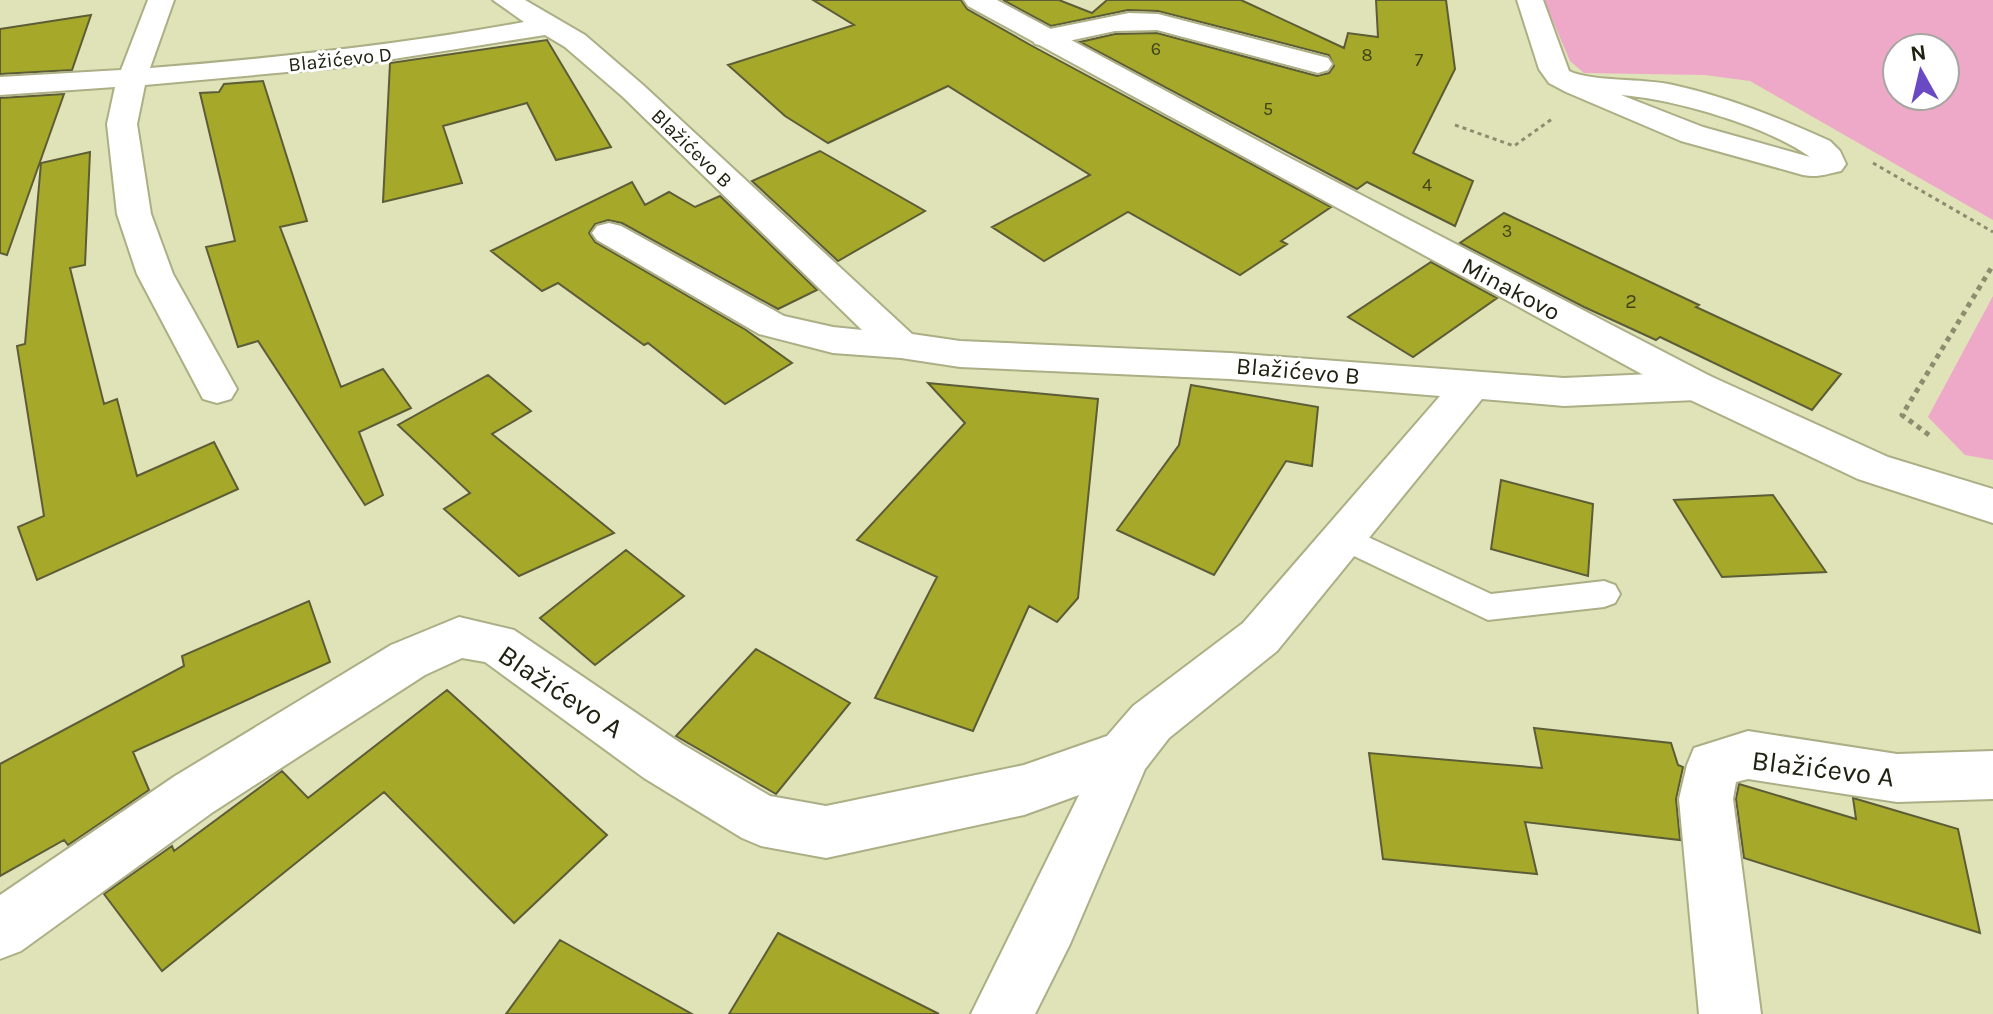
<svg xmlns="http://www.w3.org/2000/svg" width="1993" height="1014" font-family="Karla,sans-serif">
<style>
.green{fill:#eea8c8;fill-rule:evenodd}
.building{fill:#a6a829;stroke:#5c5d37;stroke-width:2}
.lines{fill:none;stroke-linecap:round;stroke-linejoin:round}
.lane-casing{stroke:#acae85;stroke-width:4}
.street-casing{stroke:#acae85;stroke-width:4}
.secondary-casing{stroke:#acae85;stroke-width:4}
.path-far1{stroke:#8c8d6f;stroke-width:3;stroke-dasharray:4 4;stroke-linecap:butt}
.path{stroke:#8c8d6f;stroke-width:5;stroke-dasharray:5 5;stroke-linecap:butt}
.lane{fill:#fff;fill-rule:evenodd}
.street{fill:#fff;fill-rule:evenodd}
.secondary{fill:#fff;fill-rule:evenodd}
.labels{text-anchor:middle;stroke-width:6;stroke-linejoin:round;paint-order:stroke}
.far-number-label{font-size:18px;fill:#424317}
.far-street-label{font-size:20px;fill:#202111;stroke:#fff}
.number-label{font-size:20px;fill:#424317}
.street-label{font-size:24px;fill:#202111;stroke:#fff}
.near-street-label{font-size:28px;fill:#202111;stroke:#fff}
</style>
<rect width="100%" height="100%" fill="#e0e2b8"/>
<path class="green" d="M 1544,0 L 1993,0 L 1993,220 L 1750,81 L 1705,75 L 1584,73 L 1570,61 ZM 1897,48 L 1945,48 L 1945,96 L 1897,96 Z
M 1993,296 L 1993,460 L 1965,455 L 1928,417 Z"/>
<path class="building" d="M 813,0 L 961,0 L 967,9 L 1034,47 L 1331,207 L 1281,241 L 1287,244 L 1240,275 L 1128,212 L 1044,261 L 992,227 L 1090,175 L 948,86 L 828,143 L 785,116 L 728,65 L 854,25 Z
M 1003,0 L 1059,0 L 1092,13 L 1107,0 L 1241,0 L 1344,48 L 1348,33 L 1378,37 L 1376,0 L 1446,0 L 1455,69 L 1413,153 L 1473,181 L 1455,226 L 1367,182 L 1357,189 L 1080,42 L 1115,34 L 1157,33 L 1317,76 L 1329,73 L 1334,66 L 1329,55 L 1158,11 L 1128,10 L 1051,26 Z
M 91,15 L 72,70 L 0,74 L 0,29 Z
M 547,40 L 611,147 L 556,160 L 527,103 L 443,126 L 462,183 L 383,202 L 390,63 Z
M 263,81 L 307,221 L 280,227 L 341,387 L 383,369 L 411,408 L 359,432 L 383,495 L 365,505 L 258,341 L 238,347 L 206,247 L 235,241 L 200,93 L 219,92 L 224,84 Z
M 64,94 L 7,255 L 0,253 L 0,98 Z
M 820,151 L 925,211 L 838,261 L 752,181 Z
M 90,152 L 85,265 L 70,268 L 104,404 L 117,399 L 137,476 L 214,442 L 238,489 L 37,580 L 18,527 L 44,516 L 17,346 L 25,344 L 41,163 Z
M 632,182 L 645,205 L 669,192 L 695,207 L 720,196 L 817,290 L 778,309 L 622,223 L 608,220 L 595,224 L 589,233 L 595,242 L 746,330 L 792,363 L 725,404 L 648,343 L 644,345 L 558,283 L 542,291 L 491,251 Z
M 1504,213 L 1699,305 L 1696,307 L 1841,374 L 1812,410 L 1660,337 L 1656,340 L 1584,307 L 1460,243 Z
M 1431,262 L 1497,298 L 1413,357 L 1348,317 Z
M 488,375 L 531,411 L 492,434 L 614,533 L 519,576 L 444,509 L 470,493 L 398,425 Z
M 928,383 L 1098,399 L 1078,598 L 1057,622 L 1029,606 L 973,731 L 875,698 L 937,577 L 857,540 L 965,423 Z
M 1191,385 L 1318,407 L 1312,466 L 1286,461 L 1214,575 L 1117,530 L 1179,445 Z
M 1501,480 L 1593,504 L 1588,576 L 1491,549 Z
M 1773,495 L 1826,572 L 1722,577 L 1674,500 Z
M 626,550 L 684,596 L 595,665 L 540,618 Z
M 309,601 L 330,662 L 133,752 L 149,790 L 68,845 L 64,840 L 0,876 L 0,764 L 184,666 L 182,656 Z
M 756,649 L 850,703 L 776,794 L 676,736 Z
M 447,690 L 607,835 L 514,923 L 384,792 L 162,971 L 104,894 L 172,846 L 174,851 L 282,771 L 308,798 Z
M 1534,728 L 1671,743 L 1678,765 L 1683,767 L 1676,799 L 1680,840 L 1525,822 L 1537,874 L 1383,859 L 1369,753 L 1542,768 Z
M 1739,784 L 1856,819 L 1853,798 L 1958,829 L 1980,933 L 1744,858 L 1736,799 Z
M 778,933 L 939,1014 L 729,1014 Z
M 560,940 L 692,1014 L 506,1014 Z"/>
<g class="lines">
<g class="lane-casing">
<path id="lane" d="M 1344,526 L 1491,594 L 1604,581 L 1615,585 L 1620,594 L 1615,603 L 1604,607 L 1488,620 L 1333,546 L 1329,538 L 1333,530 Z"/>
</g>
<g class="street-casing">
<path id="street" d="M 148,0 L 174,0 L 150,68 C 276,58 400,45 524,22 L 493,0 L 525,0 L 585,35 L 643,85 L 912,334 L 960,341 L 1230,353 L 1564,378 L 1696,372 L 1710,376 L 1716,386 L 1710,396 L 1696,400 L 1564,406 L 1482,399 L 1277,651 L 1169,738 L 1145,769 L 1070,944 L 1035,1014 L 971,1014 L 1079,795 L 1024,815 L 826,858 L 761,846 L 742,838 L 644,778 L 485,662 L 462,658 L 425,675 L 213,812 L 21,951 L 0,959 L 0,895 L 175,776 L 391,645 L 459,617 L 514,630 L 682,744 L 770,796 L 826,806 L 1024,765 L 1107,736 L 1133,706 L 1243,623 L 1440,396 L 1230,379 L 960,367 L 901,358 L 833,353 L 759,334 L 597,240 L 592,233 L 597,226 L 609,223 L 621,226 L 784,316 L 833,327 L 862,330 L 623,97 L 565,47 L 545,35 L 343,67 L 145,85 L 137,124 L 151,214 L 173,274 L 237,389 L 231,399 L 217,403 L 203,399 L 137,274 L 117,214 L 107,124 L 115,87 L 0,95 L 0,77 L 121,70 Z
M 1517,0 L 1543,0 L 1569,71 C 1592,82 1643,78 1673,85 C 1728,97 1779,118 1830,141 L 1840,151 L 1846,164 L 1841,171 C 1827,174 1817,178 1803,175 L 1681,141 L 1566,92 L 1549,83 L 1539,69 ZM 1621,95 C 1674,99 1767,126 1810,157 L 1703,127 Z
M 1129,13 L 1158,14 L 1328,58 L 1332,64 L 1328,70 L 1318,73 L 1157,30 L 1115,31 L 1045,46 L 1035,44 L 1031,38 L 1035,32 Z
M 1748,731 L 1897,754 L 1993,751 L 1993,799 L 1897,802 L 1748,779 L 1736,782 L 1733,799 L 1761,1014 L 1699,1014 L 1679,799 L 1687,765 L 1694,748 Z"/>
</g>
<g class="secondary-casing">
<path id="secondary" d="M 964,0 L 997,0 L 1290,158 L 1710,376 L 1888,457 L 1993,489 L 1993,523 L 1858,479 L 1682,396 L 968,6 Z"/>
</g>
<path class="path-far1" d="M 1455,125 L 1514,146 L 1552,119
M 1873,163 L 1993,232"/>
<path class="path" d="M 1929,435 L 1902,415 L 1993,265"/>
<use href="#lane" class="lane"/>
<use href="#street" class="street"/>
<use href="#secondary" class="secondary"/>
</g>
<g class="labels">
<g class="far-number-label">
<text x="1156" y="55">6</text>
<text x="1367" y="61">8</text>
<text x="1419" y="66">7</text>
<text x="1268" y="115">5</text>
<text x="1427" y="191">4</text>
<text x="1507" y="237">3</text>
</g>
<g class="far-street-label">
<text transform="translate(340 59) rotate(-6)" y="7">Blažićevo D</text>
<text transform="translate(692 148) rotate(44)" y="7">Blažićevo B</text>
</g>
<g class="number-label">
<text x="1631" y="308">2</text>
</g>
<g class="street-label">
<text transform="translate(1511 289) rotate(28)" y="8">Minakovo</text>
<text transform="translate(1298 371) rotate(5)" y="8">Blažićevo B</text>
</g>
<g class="near-street-label">
<text transform="translate(561 691) rotate(34)" y="10">Blažićevo A</text>
<text transform="translate(1823 768) rotate(7)" y="10">Blažićevo A</text>
</g>
</g>
<g transform="translate(1921 72) rotate(352)"><circle r="38" fill="#ffffff" stroke="#a6a6a0" stroke-width="2"/>
<path d="M0-6L14 30L0 20L-14 30Z" fill="#6a4ac3"/>
<text y="-12" font-size="22" font-weight="bold" text-anchor="middle" fill="#202111">N</text>
</g>
</svg>
